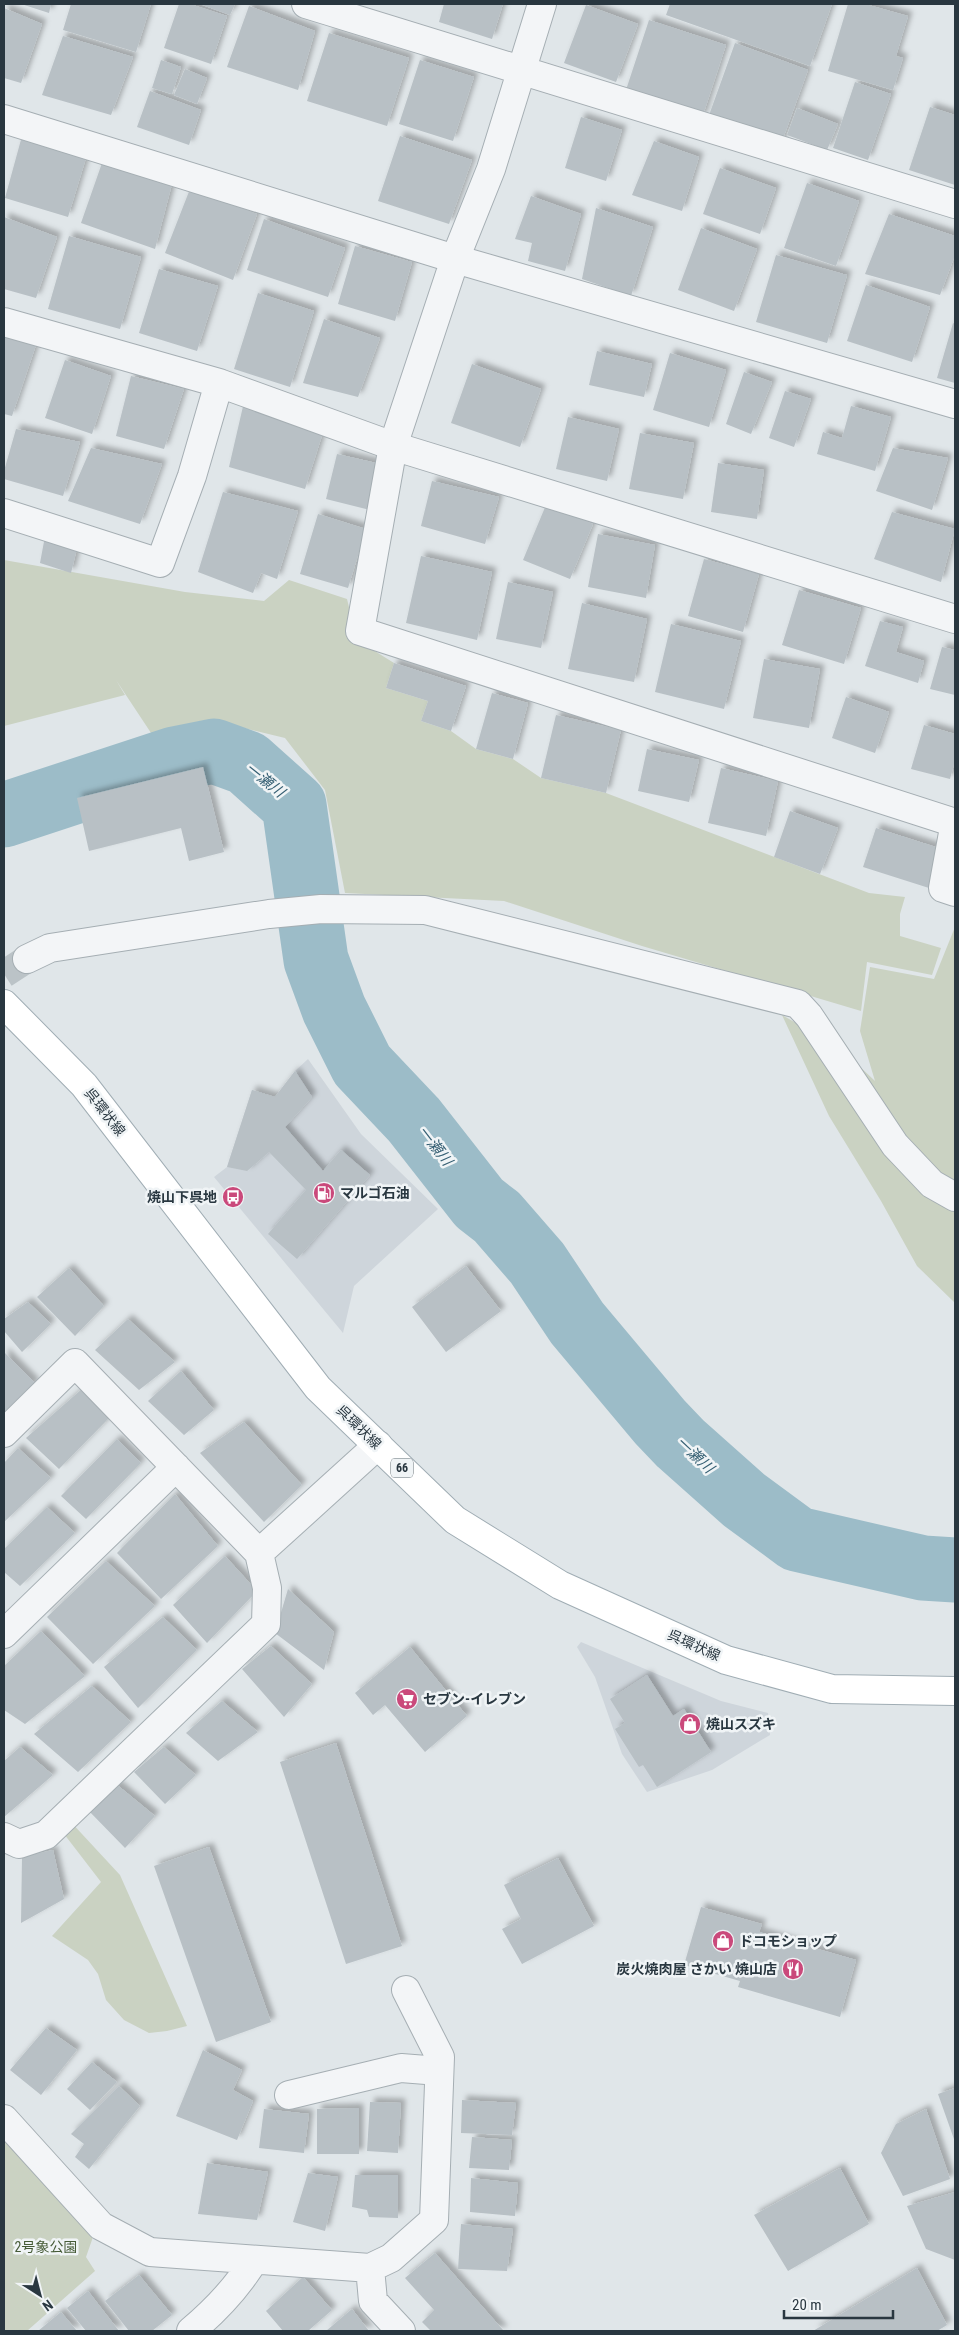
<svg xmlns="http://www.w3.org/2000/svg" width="959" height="2335" font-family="'Roboto Condensed','Noto Sans JP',sans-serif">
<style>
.built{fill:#ced5db}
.green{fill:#cad2c2}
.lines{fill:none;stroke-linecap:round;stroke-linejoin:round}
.river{stroke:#9cbcc8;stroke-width:65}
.building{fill:#b8c0c5;filter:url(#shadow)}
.street-tunnel{stroke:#bbc3c7;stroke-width:28;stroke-dasharray:28 14;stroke-linecap:butt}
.street-casing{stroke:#a5aeb3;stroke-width:30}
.primary-casing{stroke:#a0adb4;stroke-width:30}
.street{stroke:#f3f5f7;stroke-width:28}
.primary{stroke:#fff;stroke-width:28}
.labels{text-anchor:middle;stroke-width:5;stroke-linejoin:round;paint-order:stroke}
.shield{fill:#f0f4f6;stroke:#657077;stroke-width:1}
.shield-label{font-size:12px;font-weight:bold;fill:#293740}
.street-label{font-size:14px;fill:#293740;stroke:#f0f4f6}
.poi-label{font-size:14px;font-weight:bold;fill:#293740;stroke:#f0f4f6;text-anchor:start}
.park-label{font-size:14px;fill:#465b37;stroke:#f0f4f6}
.water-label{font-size:15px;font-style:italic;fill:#355f73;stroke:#f0f4f6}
</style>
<defs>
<filter id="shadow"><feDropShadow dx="4.5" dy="-4.5" stdDeviation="2.5" flood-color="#0004"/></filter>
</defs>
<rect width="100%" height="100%" fill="#e0e6e9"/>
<path class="built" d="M 308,1059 L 361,1134 L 438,1209 L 354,1286 L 343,1333 L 214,1177 L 227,1167 L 252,1090 L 275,1097 L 295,1071 Z
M 581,1642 L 721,1701 L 768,1713 L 770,1735 L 712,1770 L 647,1792 L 622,1754 L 595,1677 L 577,1647 Z"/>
<path class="green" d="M 4,560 L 185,592 L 264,601 L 289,580 L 347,599 L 357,640 L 394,663 L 386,688 L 428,701 L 421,721 L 451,731 L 476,749 L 513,759 L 541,778 L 606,793 L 869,893 L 905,897 L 900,914 L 900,936 L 941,948 L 932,975 L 867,962 L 861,1011 L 642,946 L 504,901 L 345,893 L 325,790 L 285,738 L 223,723 L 155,739 L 116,680 L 125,695 L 4,726 Z
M 955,927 L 955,1303 L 917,1266 L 881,1201 L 829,1116 L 782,1015 L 840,1048 L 875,1081 L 860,1031 L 870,967 L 934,979 Z
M 69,1820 L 120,1875 L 187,2026 L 167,2031 L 149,2033 L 124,2020 L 106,2000 L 98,1974 L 88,1960 L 52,1936 L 101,1882 L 61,1830 Z
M 4,2137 L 93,2237 L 86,2257 L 95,2271 L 27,2331 L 4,2331 Z"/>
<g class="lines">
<path class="river" d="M 4,815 L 174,759 L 214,751 L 247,763 L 294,805 L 316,960 L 334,1009 L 362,1065 L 414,1120 L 479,1203 L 497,1217 L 537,1263 L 577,1323 L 660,1422 L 680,1443 L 744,1500 L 797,1539 L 923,1568 L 955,1570"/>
</g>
<path class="building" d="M 21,4 L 51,4 L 49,13 Z
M 71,4 L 151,4 L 136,52 L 63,30 Z
M 179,4 L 190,4 L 227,16 L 211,64 L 164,48 Z
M 200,4 L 235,4 L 230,15 Z
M 444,4 L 503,4 L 492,39 L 439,22 Z
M 670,4 L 832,4 L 810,66 L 666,15 Z
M 848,4 L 865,4 L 908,16 L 896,56 L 903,58 L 893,90 L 828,71 Z
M 586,5 L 638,24 L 616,82 L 564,63 Z
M 249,6 L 315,31 L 298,90 L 227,67 Z
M 4,8 L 42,24 L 21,83 L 4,78 Z
M 649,20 L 726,45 L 702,118 L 625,93 Z
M 329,33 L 409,58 L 387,126 L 307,101 Z
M 63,36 L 133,57 L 111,115 L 42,95 Z
M 735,43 L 808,70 L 781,144 L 708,118 Z
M 161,60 L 181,67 L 172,94 L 152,88 Z
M 420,60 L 474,77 L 453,141 L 399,124 Z
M 185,69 L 207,78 L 197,104 L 174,95 Z
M 855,82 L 891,94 L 868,160 L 833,148 Z
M 150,91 L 201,110 L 189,145 L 137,127 Z
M 930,107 L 955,115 L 955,185 L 909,170 Z
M 797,108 L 838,124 L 827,150 L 787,135 Z
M 581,117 L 622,130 L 606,181 L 565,168 Z
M 22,136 L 86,158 L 68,217 L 5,198 Z
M 400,136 L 472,160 L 449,224 L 378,201 Z
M 654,141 L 699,157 L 682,211 L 632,195 Z
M 102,163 L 172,184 L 155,249 L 81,223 Z
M 720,168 L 776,188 L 760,234 L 703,214 Z
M 807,183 L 859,201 L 836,266 L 784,248 Z
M 190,189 L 257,214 L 233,280 L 165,253 Z
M 531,196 L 581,214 L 565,271 L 528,261 L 532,243 L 515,239 Z
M 596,208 L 653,227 L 631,296 L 582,279 Z
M 889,214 L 955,236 L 955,255 L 940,295 L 865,274 Z
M 4,217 L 57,237 L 36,298 L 4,289 Z
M 264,219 L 345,248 L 328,297 L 247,270 Z
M 701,228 L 757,249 L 734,311 L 678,290 Z
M 69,236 L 141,257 L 120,329 L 48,309 Z
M 355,246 L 412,262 L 395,321 L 338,304 Z
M 776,255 L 847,275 L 827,343 L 756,322 Z
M 159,269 L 218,286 L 197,351 L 139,333 Z
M 866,285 L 930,307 L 912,362 L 847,341 Z
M 258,293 L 314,311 L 290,387 L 234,369 Z
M 324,319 L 380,338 L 358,397 L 303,383 Z
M 953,323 L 955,324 L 955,383 L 937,378 Z
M 4,334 L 36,345 L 12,416 L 4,414 Z
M 597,351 L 652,364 L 644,397 L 589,385 Z
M 670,353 L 726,370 L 709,427 L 653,410 Z
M 65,360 L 111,376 L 92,434 L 45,418 Z
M 472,364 L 541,389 L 520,447 L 451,423 Z
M 744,372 L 772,382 L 751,434 L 726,424 Z
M 131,376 L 184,389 L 164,449 L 116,436 Z
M 785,391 L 811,399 L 794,447 L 769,438 Z
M 244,402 L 325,426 L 305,489 L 229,467 Z
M 851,406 L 891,417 L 875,471 L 817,454 L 823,432 L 842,438 Z
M 568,417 L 619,429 L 607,481 L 556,469 Z
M 16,429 L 80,442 L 63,496 L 4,479 L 4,471 Z
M 640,433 L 694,443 L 683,499 L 629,489 Z
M 91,448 L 162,464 L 140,524 L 68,501 Z
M 893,448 L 948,458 L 932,510 L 876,491 Z
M 337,454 L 385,465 L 374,511 L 326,499 Z
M 718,463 L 764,470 L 757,519 L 711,512 Z
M 432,481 L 499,497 L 485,544 L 421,526 Z
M 223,492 L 298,511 L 277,579 L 261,573 L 253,593 L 198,572 Z
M 546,505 L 593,524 L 570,579 L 523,560 Z
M 892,512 L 955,529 L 941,582 L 874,559 Z
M 318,514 L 366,529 L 348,588 L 300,574 Z
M 46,531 L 79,540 L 71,573 L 40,563 Z
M 598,534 L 655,545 L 646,598 L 588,587 Z
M 421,556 L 492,572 L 477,640 L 406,623 Z
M 704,559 L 759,574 L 743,632 L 688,616 Z
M 508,582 L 553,592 L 541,648 L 496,639 Z
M 799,590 L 861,608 L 844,664 L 782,645 Z
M 582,603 L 647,619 L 634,682 L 568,669 Z
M 880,621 L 903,627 L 896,652 L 924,661 L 918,683 L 865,666 Z
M 671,624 L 741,641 L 724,709 L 655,692 Z
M 942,647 L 955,650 L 955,695 L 930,689 Z
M 764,659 L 820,669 L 809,728 L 753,718 Z
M 394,663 L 466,686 L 451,731 L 421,721 L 428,701 L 386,688 Z
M 492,693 L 528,703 L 513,759 L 476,749 Z
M 846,697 L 889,712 L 875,753 L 832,738 Z
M 556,715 L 621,730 L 606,793 L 541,778 Z
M 924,725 L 955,734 L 955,760 L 950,779 L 911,769 Z
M 647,749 L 699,760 L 689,802 L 638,791 Z
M 203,767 L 224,852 L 189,861 L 181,828 L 89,851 L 77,798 Z
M 721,768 L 778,781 L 766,836 L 708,823 Z
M 790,811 L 838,828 L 820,874 L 774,857 Z
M 876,828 L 942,849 L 929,888 L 863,867 Z
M 295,1071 L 312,1097 L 285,1127 L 323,1171 L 341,1150 L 370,1175 L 297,1259 L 268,1234 L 306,1190 L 269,1152 L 247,1171 L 227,1167 L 252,1090 L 275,1097 Z
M 466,1266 L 501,1311 L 446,1352 L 412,1307 Z
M 69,1268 L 104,1306 L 75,1336 L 37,1297 Z
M 28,1302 L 51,1324 L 22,1352 L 4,1331 L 4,1319 Z
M 128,1319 L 175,1362 L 139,1390 L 95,1350 Z
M 4,1352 L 35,1383 L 4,1418 Z
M 181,1371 L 214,1410 L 184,1435 L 148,1401 Z
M 82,1389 L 110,1417 L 59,1469 L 26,1438 Z
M 244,1422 L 302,1485 L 264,1522 L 200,1453 Z
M 117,1439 L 141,1463 L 86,1519 L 61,1496 Z
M 18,1448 L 51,1478 L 4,1522 L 4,1463 Z
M 175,1494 L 218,1546 L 161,1599 L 117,1553 Z
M 47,1507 L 75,1533 L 20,1586 L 4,1572 L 4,1549 Z
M 225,1556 L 257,1591 L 207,1643 L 173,1605 Z
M 106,1561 L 155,1606 L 93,1664 L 47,1617 Z
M 288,1589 L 334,1632 L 324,1670 L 275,1633 Z
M 163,1617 L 197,1650 L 138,1708 L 104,1667 Z
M 41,1631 L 85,1676 L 25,1724 L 4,1710 L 4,1666 Z
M 271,1646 L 312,1684 L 284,1717 L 242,1669 Z
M 410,1647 L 467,1716 L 425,1752 L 385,1705 L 373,1715 L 355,1693 Z
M 647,1675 L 673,1716 L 684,1709 L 711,1752 L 657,1787 L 643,1765 L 639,1767 L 615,1729 L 625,1723 L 610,1699 Z
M 92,1686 L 131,1722 L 78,1772 L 34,1734 Z
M 222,1701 L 258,1732 L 218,1761 L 186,1733 Z
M 336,1743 L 402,1946 L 346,1964 L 280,1762 Z
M 20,1747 L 53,1775 L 4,1817 L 4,1761 Z
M 164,1747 L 196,1775 L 165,1804 L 134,1772 Z
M 116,1784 L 155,1816 L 125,1848 L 88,1810 Z
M 209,1847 L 271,2022 L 216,2042 L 154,1866 Z
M 53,1850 L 64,1899 L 21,1923 L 22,1857 Z
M 558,1858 L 594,1926 L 522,1964 L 502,1929 L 521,1919 L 504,1885 Z
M 701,1907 L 762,1924 L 759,1932 L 856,1960 L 840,2017 L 738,1987 L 740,1981 L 684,1965 Z
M 46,2028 L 77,2050 L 41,2095 L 10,2070 Z
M 203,2050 L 242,2070 L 233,2090 L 253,2101 L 237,2140 L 176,2116 Z
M 92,2062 L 117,2082 L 90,2110 L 67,2089 Z
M 119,2086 L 140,2106 L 89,2169 L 75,2157 L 84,2144 L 71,2134 Z
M 955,2088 L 955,2142 L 938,2094 Z
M 462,2100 L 516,2103 L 512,2135 L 461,2133 Z
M 370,2102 L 401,2103 L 398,2153 L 367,2151 Z
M 359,2108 L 359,2154 L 317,2154 L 317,2109 Z
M 264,2109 L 309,2114 L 304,2153 L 259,2148 Z
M 926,2109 L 950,2179 L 903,2196 L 881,2153 L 896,2124 Z
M 472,2137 L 512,2140 L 509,2170 L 469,2168 Z
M 207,2163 L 268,2172 L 257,2220 L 198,2214 Z
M 840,2168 L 869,2224 L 788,2271 L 754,2215 Z
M 308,2173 L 338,2177 L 325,2231 L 293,2222 Z
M 355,2175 L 398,2175 L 398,2218 L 369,2217 L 367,2210 L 352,2207 Z
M 471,2178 L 518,2183 L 515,2216 L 470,2212 Z
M 955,2192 L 955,2260 L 926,2249 L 907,2206 Z
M 461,2224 L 513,2229 L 507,2271 L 458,2269 Z
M 435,2253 L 503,2330 L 502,2331 L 431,2331 L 422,2322 L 434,2310 L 405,2278 Z
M 917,2268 L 947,2325 L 937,2331 L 813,2331 Z
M 139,2275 L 172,2315 L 152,2331 L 129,2331 L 105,2301 Z
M 303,2277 L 332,2310 L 308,2331 L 283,2331 L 266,2311 Z
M 88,2291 L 119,2331 L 86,2331 L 67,2308 Z
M 352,2309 L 369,2331 L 326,2331 Z
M 61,2312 L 77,2331 L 38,2331 Z"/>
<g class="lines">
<path class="street-tunnel" d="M 4,974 L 27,959"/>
<g class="street-casing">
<path id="street" d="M 306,4 L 955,204
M 542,4 L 491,169 L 455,259 L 393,446 L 360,631 L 955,823
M 4,119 L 455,259 L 955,404
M 4,322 L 219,383 L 393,446 L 955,619
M 4,513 L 160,563 L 192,476 L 219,383
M 955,822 L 943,888 L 955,892
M 27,959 L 50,948 L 269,914 L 321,909 L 425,910 L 798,1004 L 809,1016 L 895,1145 L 932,1184 L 955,1197
M 4,1433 L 75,1363 L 259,1553 L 267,1588 L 266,1624 L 46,1835 L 19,1844 L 4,1837
M 259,1553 L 378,1445
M 4,1634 L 176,1467
M 289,2095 L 401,2068 L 439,2071
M 4,2119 L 101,2226 L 150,2252 L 370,2268 L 391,2258 L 434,2220 L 440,2057 L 406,1990
M 370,2268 L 373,2301 L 401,2331
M 191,2331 C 216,2310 237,2288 254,2260"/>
</g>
<g class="primary-casing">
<path id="primary" d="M 4,1004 L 84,1085 L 318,1388 L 455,1520 L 560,1585 L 726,1660 L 832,1689 L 955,1691"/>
</g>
<use href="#street" class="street"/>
<use href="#primary" class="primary"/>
</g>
<defs>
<g id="fuel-disc" transform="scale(1.125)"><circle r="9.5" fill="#ca497b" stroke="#f0f4f6"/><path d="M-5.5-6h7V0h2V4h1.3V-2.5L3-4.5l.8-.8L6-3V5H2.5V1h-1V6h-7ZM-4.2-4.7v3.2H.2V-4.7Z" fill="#fff"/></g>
<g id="bus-disc" transform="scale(1.125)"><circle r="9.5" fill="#ca497b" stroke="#f0f4f6"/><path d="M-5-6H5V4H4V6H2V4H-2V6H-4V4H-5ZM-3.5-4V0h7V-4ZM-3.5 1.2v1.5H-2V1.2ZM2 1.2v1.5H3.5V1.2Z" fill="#fff"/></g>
<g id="supermarket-disc" transform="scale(1.125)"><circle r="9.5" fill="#ca497b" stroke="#f0f4f6"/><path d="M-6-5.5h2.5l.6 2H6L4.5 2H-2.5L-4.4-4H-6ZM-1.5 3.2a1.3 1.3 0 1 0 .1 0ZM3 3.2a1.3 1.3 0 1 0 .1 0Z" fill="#fff"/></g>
<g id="shop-disc" transform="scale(1.125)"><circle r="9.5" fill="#ca497b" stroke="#f0f4f6"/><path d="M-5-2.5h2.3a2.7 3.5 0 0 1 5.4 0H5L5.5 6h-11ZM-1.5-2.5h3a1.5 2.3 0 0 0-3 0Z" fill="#fff"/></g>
<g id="restaurant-disc" transform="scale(1.125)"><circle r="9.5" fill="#ca497b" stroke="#f0f4f6"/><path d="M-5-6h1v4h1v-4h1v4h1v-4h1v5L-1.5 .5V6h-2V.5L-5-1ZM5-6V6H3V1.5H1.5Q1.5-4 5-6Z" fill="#fff"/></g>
</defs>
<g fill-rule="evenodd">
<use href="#fuel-disc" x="324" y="1193"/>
<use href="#bus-disc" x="233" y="1197"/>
<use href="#supermarket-disc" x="407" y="1699"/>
<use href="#shop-disc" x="690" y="1724"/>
<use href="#shop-disc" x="723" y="1941"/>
<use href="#restaurant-disc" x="793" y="1969"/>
</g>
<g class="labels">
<rect class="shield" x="391" y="1458.5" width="22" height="19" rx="4"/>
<g class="shield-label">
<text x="402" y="1472">66</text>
</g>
<g class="street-label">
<text transform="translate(105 1112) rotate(52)" y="5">呉環状線</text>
<text transform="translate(359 1427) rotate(44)" y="5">呉環状線</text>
<text transform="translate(694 1645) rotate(24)" y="5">呉環状線</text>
</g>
<g class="poi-label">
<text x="340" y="1198">マルゴ石油</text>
<text x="217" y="1202" text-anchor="end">焼山下呉地</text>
<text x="423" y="1704">セブン-イレブン</text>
<text x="706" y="1729">焼山スズキ</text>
<text x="739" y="1946">ドコモショップ</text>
<text x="777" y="1974" text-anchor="end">炭火焼肉屋 さかい 焼山店</text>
</g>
<g class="park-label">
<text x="46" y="2252">2号象公園</text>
</g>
<g class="water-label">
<text transform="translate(265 780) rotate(39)" y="5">一瀬川</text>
<text transform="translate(435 1146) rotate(52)" y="5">一瀬川</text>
<text transform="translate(695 1455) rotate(43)" y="5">一瀬川</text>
</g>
</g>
<rect width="959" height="2335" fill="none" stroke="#293740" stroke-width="10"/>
<g transform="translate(40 2295) rotate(144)" stroke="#f0f4f6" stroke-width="4" paint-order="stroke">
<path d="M0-4L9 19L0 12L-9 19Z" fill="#293740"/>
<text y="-8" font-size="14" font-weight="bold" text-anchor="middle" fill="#293740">N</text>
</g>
<path d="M784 2310v8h109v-8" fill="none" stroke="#293740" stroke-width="2.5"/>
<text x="792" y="2310" font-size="15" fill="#293740" stroke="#f0f4f6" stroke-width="4" paint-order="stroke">20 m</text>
</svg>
